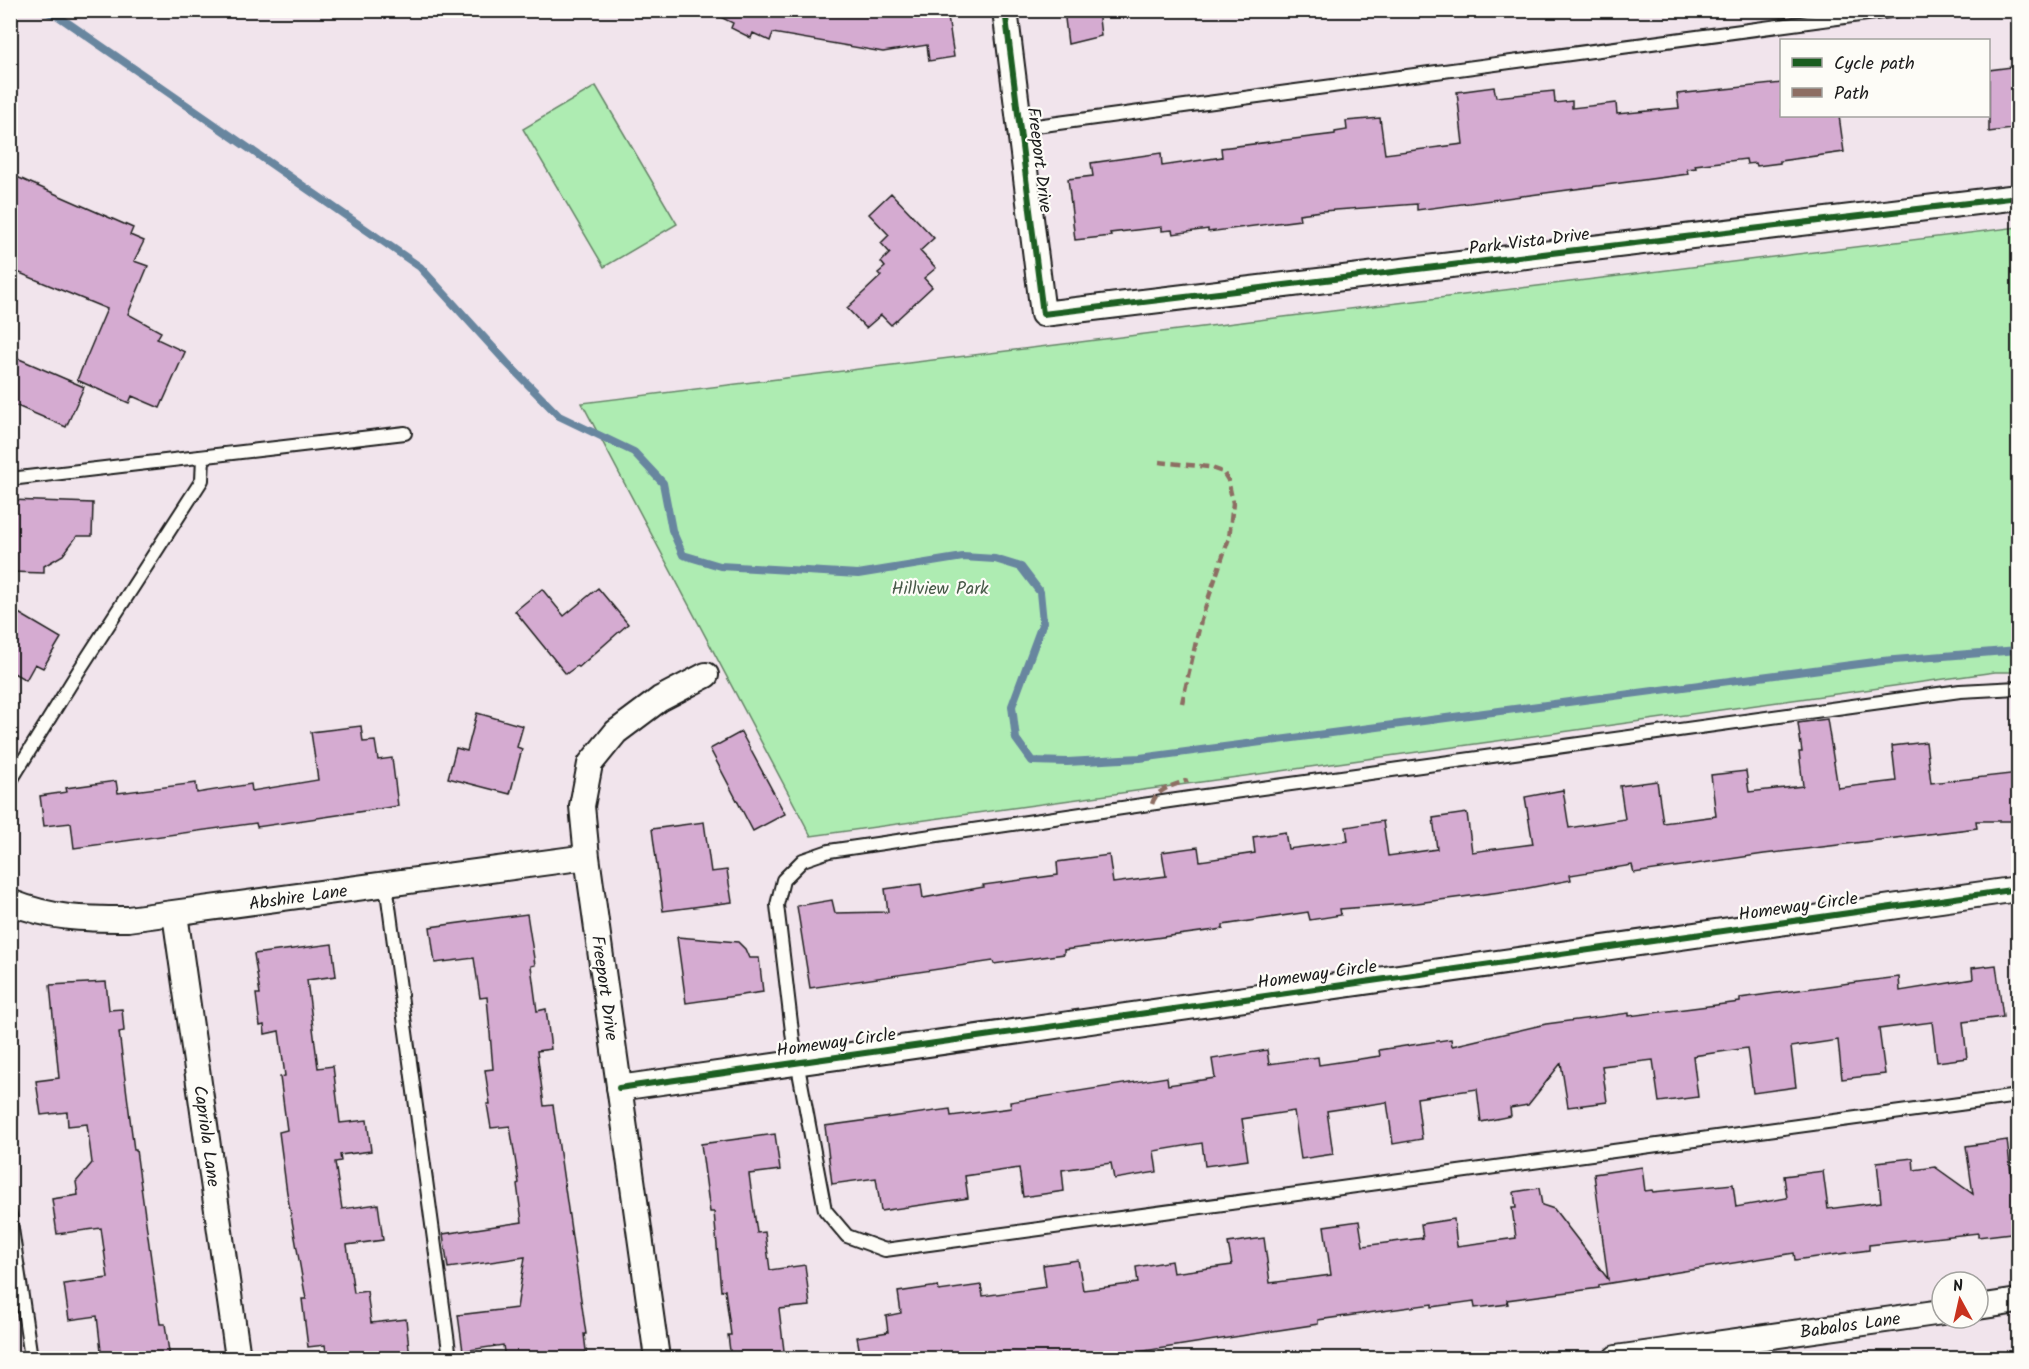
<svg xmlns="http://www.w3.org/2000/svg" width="2029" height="1369" font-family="Kalam,sans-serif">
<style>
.green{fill:#aeecb2;stroke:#658467;stroke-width:1.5}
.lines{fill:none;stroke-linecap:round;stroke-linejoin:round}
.stream{stroke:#68869f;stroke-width:8}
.building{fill:#d5abd1;stroke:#1c1c1c;stroke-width:1.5}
.service-casing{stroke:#1c1c1c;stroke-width:16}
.minor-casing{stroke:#1c1c1c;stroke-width:28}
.service{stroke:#fdfcf7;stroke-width:12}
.minor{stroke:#fdfcf7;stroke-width:24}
.quiet{stroke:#8d6e63;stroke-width:4.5;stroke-dasharray:9 4.5;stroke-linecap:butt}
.cycleway-casing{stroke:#fdfcf7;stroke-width:10}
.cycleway{stroke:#1b5e20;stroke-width:6}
.labels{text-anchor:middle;stroke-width:4.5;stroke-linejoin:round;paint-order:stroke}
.street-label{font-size:18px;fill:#1c1c1c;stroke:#fdfcf7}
.park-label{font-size:18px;fill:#485a49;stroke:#fdfcf7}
</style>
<rect width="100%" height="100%" fill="#f1e4ec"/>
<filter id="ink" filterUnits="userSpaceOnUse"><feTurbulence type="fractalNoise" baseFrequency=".0167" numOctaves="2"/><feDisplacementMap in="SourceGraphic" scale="12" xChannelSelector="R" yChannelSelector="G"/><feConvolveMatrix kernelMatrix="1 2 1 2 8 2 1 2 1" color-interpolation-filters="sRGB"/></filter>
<g filter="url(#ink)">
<path class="green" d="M 596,86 L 677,224 L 604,267 L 523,129 Z
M 2018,227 L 2018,672 L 1995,672 L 811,836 L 582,403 Z"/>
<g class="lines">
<path class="stream" d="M 42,10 L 58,16 L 420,267 L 507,363 L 559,416 L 634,452 L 663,483 L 672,530 L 683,555 L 720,566 L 858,574 L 963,557 L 995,559 L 1021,567 L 1040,592 L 1043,622 L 1012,706 L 1016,739 L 1032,761 L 1067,762 L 1140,758 L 1882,661 L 2018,650"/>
</g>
<path class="building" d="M 706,10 L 947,10 L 954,57 L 929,61 L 927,45 L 883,52 L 773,33 L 770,41 L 753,33 L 751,38 L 731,28 L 733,23 Z
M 1064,10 L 1098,10 L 1101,36 L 1068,44 Z
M 2019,66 L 2019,128 L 1989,132 L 1989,70 Z
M 1782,83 L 1782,116 L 1839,116 L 1844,152 L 1780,161 L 1780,163 L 1757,166 L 1756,163 L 1747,164 L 1746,159 L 1695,165 L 1696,168 L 1687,169 L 1688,174 L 1417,210 L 1417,204 L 1322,211 L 1299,214 L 1300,220 L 1208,232 L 1208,229 L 1173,234 L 1172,230 L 1162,231 L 1162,227 L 1110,233 L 1111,236 L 1075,240 L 1068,179 L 1093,176 L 1091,163 L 1161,153 L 1162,166 L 1222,157 L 1221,148 L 1335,134 L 1335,132 L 1347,130 L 1346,121 L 1380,118 L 1385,154 L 1463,144 L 1457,92 L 1494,87 L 1496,97 L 1554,91 L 1555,103 L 1572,101 L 1572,108 L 1616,103 L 1617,114 L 1679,108 L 1677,94 Z
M 10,174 L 133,228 L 130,235 L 144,241 L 134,261 L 148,266 L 128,314 L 161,332 L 157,339 L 185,352 L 160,408 L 132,396 L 129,403 L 77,380 L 107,309 L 10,269 Z
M 891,193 L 934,238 L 920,251 L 936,268 L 924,278 L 932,287 L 891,325 L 881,315 L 866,328 L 847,308 L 881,276 L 878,273 L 885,267 L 881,262 L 890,253 L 881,243 L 889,235 L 869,214 Z
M 10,355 L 84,387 L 66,427 L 10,403 Z
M 10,500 L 93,503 L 92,536 L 77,536 L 63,555 L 44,566 L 44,573 L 10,572 Z
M 598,588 L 628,624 L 579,667 L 577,666 L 566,674 L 515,611 L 542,589 L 564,616 Z
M 10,608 L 61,638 L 43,668 L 35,664 L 26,680 L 10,671 Z
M 477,713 L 523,726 L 517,747 L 522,749 L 510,794 L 448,778 L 456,748 L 467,751 Z
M 1827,719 L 1838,788 L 1896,781 L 1892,746 L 1926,742 L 1931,783 L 2019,773 L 2019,821 L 1976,821 L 1977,828 L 1764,854 L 1634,873 L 1632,865 L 1570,875 L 1571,880 L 1523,889 L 1417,903 L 1340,909 L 1341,915 L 1310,920 L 1308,912 L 1223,925 L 1223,929 L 1064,950 L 1064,954 L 994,964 L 993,961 L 810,988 L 797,906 L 832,900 L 835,913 L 888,912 L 885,889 L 921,884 L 923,898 L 984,887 L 983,885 L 1058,875 L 1057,862 L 1109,855 L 1113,883 L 1166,876 L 1162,852 L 1198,847 L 1200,861 L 1255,853 L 1253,837 L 1285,832 L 1288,849 L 1348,841 L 1346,827 L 1383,821 L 1388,856 L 1437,849 L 1433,818 L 1467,813 L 1472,852 L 1533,844 L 1525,797 L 1563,790 L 1569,828 L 1625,819 L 1620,786 L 1657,781 L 1663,823 L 1716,816 L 1711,775 L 1746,771 L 1749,792 L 1803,786 L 1799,752 L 1802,752 L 1798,723 Z
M 361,726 L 363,742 L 375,741 L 378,760 L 392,758 L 398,806 L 257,827 L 256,823 L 74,848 L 71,823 L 44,826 L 40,796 L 67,792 L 66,788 L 116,781 L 118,793 L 196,783 L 197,793 L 251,784 L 252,791 L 318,780 L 311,732 Z
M 741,732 L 785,814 L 753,831 L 710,749 Z
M 704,822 L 711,872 L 727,870 L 732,902 L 663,911 L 652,829 Z
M 527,914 L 535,965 L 531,966 L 537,1011 L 546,1009 L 551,1049 L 537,1051 L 544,1106 L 553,1105 L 586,1334 L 584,1334 L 587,1359 L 505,1359 L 503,1345 L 463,1351 L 458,1315 L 517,1308 L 525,1257 L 448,1268 L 443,1234 L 522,1222 L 517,1184 L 519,1183 L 510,1126 L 491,1128 L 487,1104 L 490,1104 L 485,1070 L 493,1069 L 487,997 L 480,998 L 474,958 L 435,963 L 430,927 Z
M 677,937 L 738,942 L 745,949 L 749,958 L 759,958 L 763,992 L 686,1003 Z
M 332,944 L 336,976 L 307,980 L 318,1068 L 333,1066 L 340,1123 L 367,1120 L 371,1151 L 340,1155 L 341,1161 L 335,1162 L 342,1209 L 378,1204 L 383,1240 L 347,1245 L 354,1293 L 367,1291 L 371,1323 L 406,1319 L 410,1359 L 327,1359 L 325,1345 L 308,1347 L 302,1299 L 306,1299 L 287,1193 L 279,1132 L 287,1130 L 280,1077 L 285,1076 L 279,1031 L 265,1034 L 264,1025 L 260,1026 L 256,994 L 260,994 L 254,954 Z
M 1996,965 L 2003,1017 L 1963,1022 L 1967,1058 L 1937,1062 L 1932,1022 L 1879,1029 L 1885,1074 L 1842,1079 L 1838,1040 L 1791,1047 L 1796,1087 L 1753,1093 L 1747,1048 L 1693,1056 L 1698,1097 L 1659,1102 L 1653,1060 L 1602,1066 L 1607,1102 L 1568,1107 L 1561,1063 L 1528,1105 L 1510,1108 L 1511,1116 L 1481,1122 L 1477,1089 L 1417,1098 L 1422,1139 L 1393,1144 L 1387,1102 L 1327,1111 L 1333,1154 L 1301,1159 L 1294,1111 L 1242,1119 L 1248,1160 L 1205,1166 L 1202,1143 L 1154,1151 L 1157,1172 L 1114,1179 L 1111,1163 L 1062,1170 L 1064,1191 L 1023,1197 L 1019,1168 L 965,1176 L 968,1198 L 881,1211 L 876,1178 L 832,1184 L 825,1126 L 950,1109 L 951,1116 L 1011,1108 L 1010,1102 L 1167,1077 L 1168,1085 L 1215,1078 L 1212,1059 L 1267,1050 L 1269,1064 L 1318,1057 L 1319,1065 L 1380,1056 L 1379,1050 L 1451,1039 L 1452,1046 L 1546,1024 L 1629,1013 L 1629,1016 L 1740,1002 L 1740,998 L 1850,983 L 1899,977 L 1900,991 L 1973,979 L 1972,968 Z
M 106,982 L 109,1010 L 122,1009 L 124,1031 L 119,1032 L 134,1150 L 136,1150 L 160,1324 L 165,1324 L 170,1359 L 102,1359 L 97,1316 L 69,1320 L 64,1284 L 108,1278 L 101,1228 L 57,1234 L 52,1199 L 78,1195 L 76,1182 L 92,1163 L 87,1124 L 68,1126 L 67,1112 L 41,1115 L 36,1081 L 59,1078 L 50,985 Z
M 775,1134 L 780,1170 L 749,1174 L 757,1233 L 765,1232 L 770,1270 L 805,1265 L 810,1306 L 779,1309 L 785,1359 L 731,1359 L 728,1335 L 731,1335 L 725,1290 L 721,1291 L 714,1212 L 710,1212 L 701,1144 Z
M 2007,1140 L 2011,1174 L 2019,1173 L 2019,1232 L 1978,1237 L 1978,1233 L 1869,1245 L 1869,1250 L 1795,1260 L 1794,1253 L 1599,1285 L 1599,1288 L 1507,1300 L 1508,1304 L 1475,1308 L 1474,1301 L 1432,1307 L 1432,1304 L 1318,1320 L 1318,1324 L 1093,1359 L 1086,1359 L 1085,1354 L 1058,1359 L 861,1359 L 857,1337 L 888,1332 L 886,1316 L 901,1313 L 898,1292 L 938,1286 L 939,1291 L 981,1285 L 983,1296 L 1046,1287 L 1043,1265 L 1078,1260 L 1083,1290 L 1138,1283 L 1136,1267 L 1171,1261 L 1173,1273 L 1232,1265 L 1228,1243 L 1264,1238 L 1270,1283 L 1331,1275 L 1324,1226 L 1359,1221 L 1363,1246 L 1423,1238 L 1421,1224 L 1454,1219 L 1457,1246 L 1516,1238 L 1512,1208 L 1516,1208 L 1514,1192 L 1539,1188 L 1542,1205 L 1554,1209 L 1608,1279 L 1594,1174 L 1642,1167 L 1645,1191 L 1652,1190 L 1653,1192 L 1733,1184 L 1736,1207 L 1787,1198 L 1784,1176 L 1823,1171 L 1828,1209 L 1881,1202 L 1877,1162 L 1913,1158 L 1914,1170 L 1935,1167 L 1973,1194 L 1966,1146 Z"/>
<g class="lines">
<g class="service-casing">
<path id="service" d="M 1021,128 L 1897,10
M 10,479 L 405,433
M 2018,688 L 1960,691 L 1190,798 L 829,851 L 803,860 L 783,880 L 777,905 L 793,1040 L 825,1210 L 847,1236 L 885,1250 L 2018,1096
M 10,782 L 78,672 L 202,480 L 203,457
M 386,884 L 450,1358
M 10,1215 L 31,1358"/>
</g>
<g class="minor-casing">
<path id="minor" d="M 1005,10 L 1043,314 L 2018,197
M 10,902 C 53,919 83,919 128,919 L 587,857
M 175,914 L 238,1358
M 619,1088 L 2018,889
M 1978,1307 L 2018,1301
M 657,1358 L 587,857 L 582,806 L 590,764 L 616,732 L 660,699 L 706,675
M 1616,1358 L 1942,1312"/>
</g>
<use href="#service" class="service"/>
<use href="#minor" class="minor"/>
<path class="quiet" d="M 1159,462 L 1209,467 L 1223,472 L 1228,480 L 1233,503 L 1229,538 L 1201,620 L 1182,703
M 1152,804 C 1157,788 1173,786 1188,780"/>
<g class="cycleway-casing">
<path id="cycleway" d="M 1005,10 L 1043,314 L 2018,197
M 619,1088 L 2018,889"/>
</g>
<use href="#cycleway" class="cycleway"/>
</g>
</g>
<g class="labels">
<g class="street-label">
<text transform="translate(1040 160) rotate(83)" y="6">Freeport Drive</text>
<text transform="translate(1529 241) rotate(-7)" y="6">Park Vista Drive</text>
<text transform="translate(298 897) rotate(-8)" y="6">Abshire Lane</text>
<text transform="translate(1798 906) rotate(-8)" y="6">Homeway Circle</text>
<text transform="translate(1317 974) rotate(-8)" y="6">Homeway Circle</text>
<text transform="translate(605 988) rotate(82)" y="6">Freeport Drive</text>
<text transform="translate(836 1042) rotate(-8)" y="6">Homeway Circle</text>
<text transform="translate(207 1136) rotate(82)" y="6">Capriola Lane</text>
<text transform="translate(1850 1325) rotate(-8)" y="6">Babalos Lane</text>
</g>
<g class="park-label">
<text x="940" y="594">Hillview Park</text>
</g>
</g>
<rect width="2029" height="1369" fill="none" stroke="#fdfcf7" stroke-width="36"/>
<rect x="18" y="18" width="1993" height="1333" fill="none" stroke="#1c1c1c" stroke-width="2" filter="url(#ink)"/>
<rect x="1780" y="39" width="210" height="78" fill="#fdfcf7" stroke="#a3a29f" stroke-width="1.5"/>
<rect x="1792" y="58" width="30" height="9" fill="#1b5e20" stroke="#a3a29f" stroke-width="1.5"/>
<text x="1834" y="69" font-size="18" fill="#1c1c1c">Cycle path</text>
<rect x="1792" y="88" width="30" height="9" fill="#8d6e63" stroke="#a3a29f" stroke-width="1.5"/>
<text x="1834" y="99" font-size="18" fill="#1c1c1c">Path</text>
<g transform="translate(1960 1300) rotate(352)"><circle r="28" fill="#fdfcf7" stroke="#a3a29f" stroke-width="1.5"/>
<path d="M0-4.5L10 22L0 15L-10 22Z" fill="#c8321e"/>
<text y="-9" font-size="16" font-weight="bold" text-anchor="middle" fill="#1c1c1c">N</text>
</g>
</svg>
